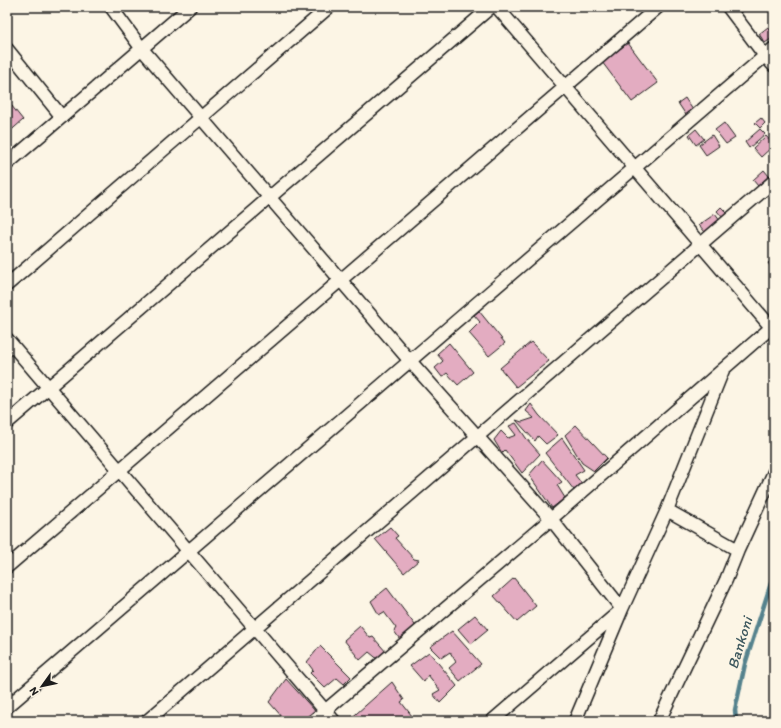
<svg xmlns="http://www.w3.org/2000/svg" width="781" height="728" font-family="Itim,sans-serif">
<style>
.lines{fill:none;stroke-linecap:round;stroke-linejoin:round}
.stream{stroke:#54828d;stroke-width:4.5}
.building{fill:#e3acc1;stroke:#1c1c1c}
.street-casing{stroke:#1c1c1c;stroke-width:15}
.street{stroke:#fcf5e5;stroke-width:12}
.labels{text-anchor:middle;stroke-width:3;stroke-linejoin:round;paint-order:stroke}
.water-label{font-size:15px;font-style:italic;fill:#3d585e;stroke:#fcf5e5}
</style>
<rect width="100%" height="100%" fill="#fcf5e5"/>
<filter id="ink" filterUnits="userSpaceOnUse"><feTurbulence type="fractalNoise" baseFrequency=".025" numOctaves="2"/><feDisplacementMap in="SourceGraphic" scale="8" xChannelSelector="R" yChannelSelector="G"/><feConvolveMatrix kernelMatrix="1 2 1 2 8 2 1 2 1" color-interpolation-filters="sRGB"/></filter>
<g filter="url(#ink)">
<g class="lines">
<path class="stream" d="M 736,721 L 735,710 L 745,664 L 774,574"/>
</g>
<path class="building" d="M 768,27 L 774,35 L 774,37 L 765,43 L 759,34 Z
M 628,43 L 658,83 L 632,102 L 602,62 Z
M 685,98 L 693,110 L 686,115 L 678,103 Z
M 7,100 L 23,120 L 7,134 Z
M 761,118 L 765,123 L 760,128 L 755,123 Z
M 724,123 L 735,138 L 726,144 L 715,130 Z
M 696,129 L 704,139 L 696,145 L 689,135 Z
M 760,129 L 765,134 L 749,148 L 745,142 Z
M 712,135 L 719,146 L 706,155 L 699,145 Z
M 766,136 L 774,145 L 761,157 L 753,148 Z
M 764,170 L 769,176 L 758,186 L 753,180 Z
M 721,207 L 727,213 L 723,218 L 717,211 Z
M 715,214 L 720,221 L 705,232 L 699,225 Z
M 774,259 L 774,271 L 768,263 Z
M 479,311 L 505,343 L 489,356 L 469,333 L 480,322 L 474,315 Z
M 531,342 L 549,361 L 516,387 L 500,368 Z
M 449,343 L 473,372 L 458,385 L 447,373 L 442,377 L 435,368 L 443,361 L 437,354 Z
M 531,404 L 539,415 L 558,435 L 546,444 L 538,436 L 535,441 L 516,420 L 522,422 L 534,418 L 526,411 Z
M 516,423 L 526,438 L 540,454 L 522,473 L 505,450 L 502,453 L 494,440 L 501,431 L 508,438 L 516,435 L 509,426 Z
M 576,425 L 607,458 L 594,471 L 582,463 L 565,435 Z
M 562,438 L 584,470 L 575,475 L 582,484 L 574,490 L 545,453 Z
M 542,460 L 562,482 L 557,485 L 565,498 L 552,508 L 529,475 Z
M 390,527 L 398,536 L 395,538 L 414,559 L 419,560 L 404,573 L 375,539 Z
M 514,578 L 536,606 L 517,622 L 494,596 Z
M 387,588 L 418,629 L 402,642 L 394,631 L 396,628 L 384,612 L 379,615 L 371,601 Z
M 475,615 L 488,630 L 471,644 L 458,629 Z
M 360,626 L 370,638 L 373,637 L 387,653 L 380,661 L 369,652 L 360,660 L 344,640 Z
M 452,631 L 481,664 L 460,681 L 449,668 L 456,662 L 450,652 L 441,658 L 430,647 Z
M 320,646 L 351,677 L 344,684 L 337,678 L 325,688 L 310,673 L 313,670 L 307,662 Z
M 429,652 L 457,686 L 440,703 L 433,694 L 440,690 L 428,675 L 424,682 L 410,666 Z
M 286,679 L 316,712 L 306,721 L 280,721 L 283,718 L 269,702 Z
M 392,682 L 404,700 L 401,702 L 416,721 L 348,721 Z"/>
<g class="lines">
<g class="street-casing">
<path id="street" d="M 111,7 L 142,49 L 410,361 L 551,519 L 622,609
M 497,7 L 771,327
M 728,7 L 765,56 L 774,66
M 7,49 L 62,117
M 7,164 L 190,7
M 7,285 L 329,7
M 7,339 L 334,721
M 7,423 L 491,7
M 667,510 L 738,550
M 7,567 L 658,7
M 7,707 L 774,48
M 147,721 L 774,181
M 313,721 L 551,519 L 774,325
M 492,721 L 620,611
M 575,721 L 622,609 L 667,510 L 723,370
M 659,721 L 726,580 L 738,550 L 774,472"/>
</g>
<use href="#street" class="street"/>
</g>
</g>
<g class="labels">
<g class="water-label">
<text transform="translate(740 643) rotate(-73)" y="5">Bankoni</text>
</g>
</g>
<rect width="781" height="728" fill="none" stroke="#fcf5e5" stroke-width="24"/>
<rect x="12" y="12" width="757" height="704" fill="none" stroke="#1c1c1c" stroke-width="1.5" filter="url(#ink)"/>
<g transform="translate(42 686) rotate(237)" stroke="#fcf5e5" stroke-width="3" paint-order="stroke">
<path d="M0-3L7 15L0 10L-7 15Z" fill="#1c1c1c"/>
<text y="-6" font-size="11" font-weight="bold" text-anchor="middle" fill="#1c1c1c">N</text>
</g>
</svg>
